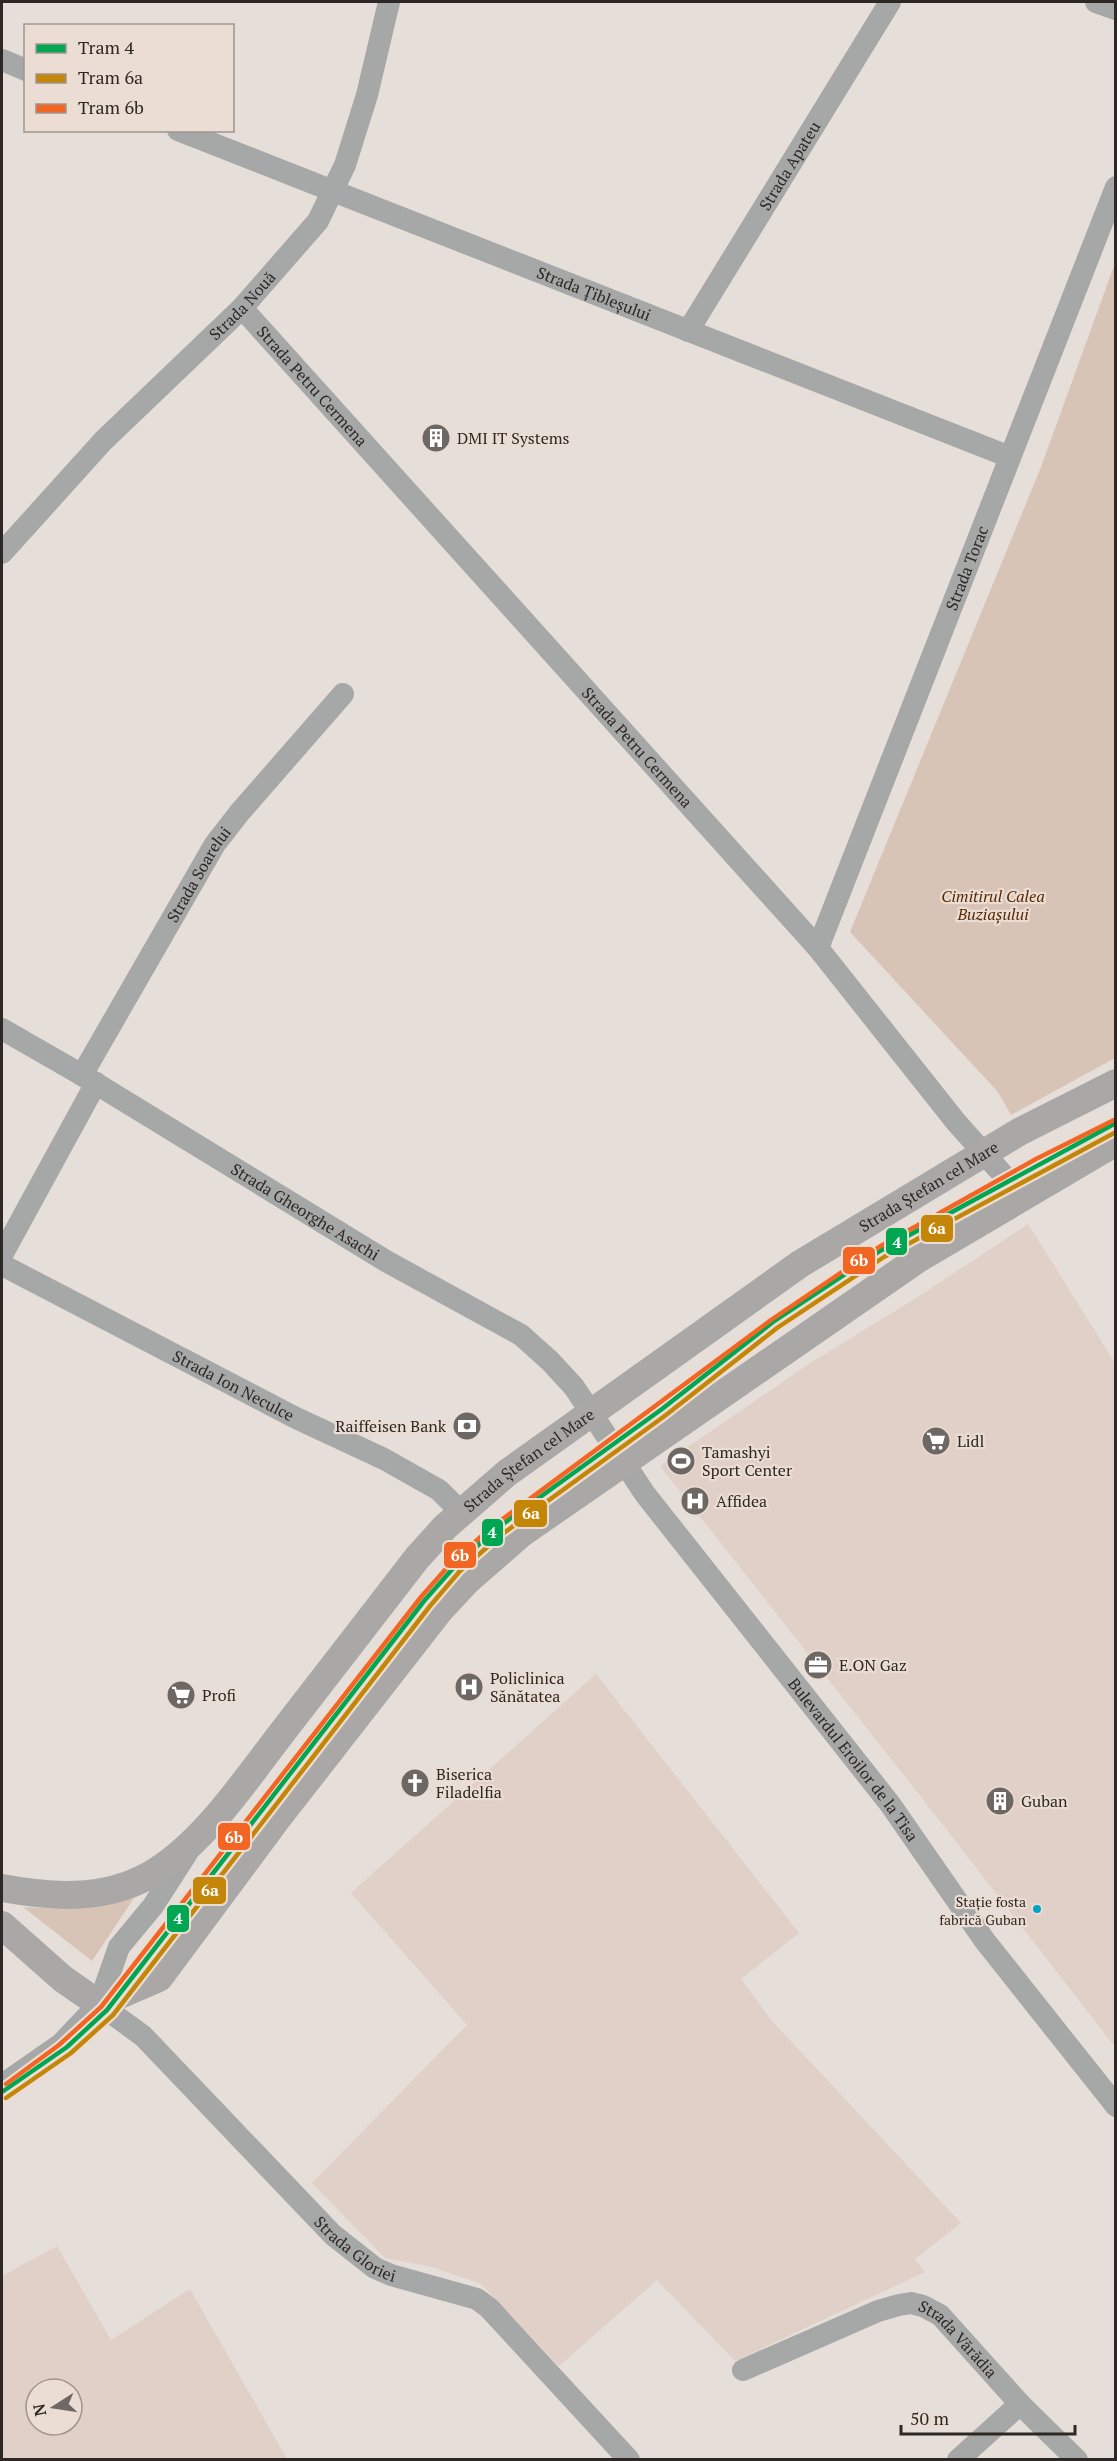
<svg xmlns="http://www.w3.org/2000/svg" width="1117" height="2461" font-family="'PT Serif',serif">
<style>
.built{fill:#e0d0c7;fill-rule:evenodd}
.green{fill:#d8c4b7}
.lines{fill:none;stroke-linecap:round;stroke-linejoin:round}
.minor{stroke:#a6a7a7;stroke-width:22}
.major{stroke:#aaa8a7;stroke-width:28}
.tram-1-casing{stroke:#ebddd4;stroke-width:9}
.tram-2-casing{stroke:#ebddd4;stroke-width:9}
.tram-3-casing{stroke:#ebddd4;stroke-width:9}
.tram-1{stroke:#00a651;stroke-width:4.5}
.tram-2{stroke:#c48609;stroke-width:4.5}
.tram-3{stroke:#f26522;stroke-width:4.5}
.bus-dot{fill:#02a3c6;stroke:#ebddd4;stroke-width:2}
.labels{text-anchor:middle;stroke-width:4.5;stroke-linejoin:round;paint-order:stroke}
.bus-label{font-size:14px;fill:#2d2825;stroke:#ebddd4;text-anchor:end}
.street-label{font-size:16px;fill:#2d2825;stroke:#ebddd4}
.poi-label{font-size:16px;fill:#2d2825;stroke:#ebddd4;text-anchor:start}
.park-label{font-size:16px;font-style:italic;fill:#592a02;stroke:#ebddd4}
.line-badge{stroke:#ebddd4;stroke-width:2}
.badge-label{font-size:16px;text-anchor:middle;font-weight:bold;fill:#fff}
</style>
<rect width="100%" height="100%" fill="#e6ded9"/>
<path class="built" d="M 1028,1224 L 1115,1363 L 1115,2047 L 929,1807 L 660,1466 L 812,1362 L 921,1295 Z
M 596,1674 L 799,1933 L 741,1979 L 771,2020 L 961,2223 L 915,2259 L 925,2272 L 735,2361 L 657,2280 L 559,2366 L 481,2284 L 432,2267 L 385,2258 L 312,2183 L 467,2025 L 351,1893 Z
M 57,2246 L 111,2340 L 190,2289 L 287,2459 L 2,2459 L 2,2276 ZM 36,2389 L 72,2389 L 72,2425 L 36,2425 Z"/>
<path class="green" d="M 1115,263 L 1115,1058 L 1011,1115 L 998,1092 L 850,932 L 1041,467 Z
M 136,1895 L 92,1961 L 23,1907 L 41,1908 Z"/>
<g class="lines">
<g class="minor">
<path d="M 1096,2 L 1116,9"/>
<path d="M 2,60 L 26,70"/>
<path id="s1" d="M 178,130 L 1010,457"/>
<path id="s2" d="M 242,308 L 818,948 L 956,1122 L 1022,1196"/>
<path id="s3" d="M 688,331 L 890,2"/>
<path id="s4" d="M 2,553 L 103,441 L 242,308 L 318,221 L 345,165 L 367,95 L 389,2"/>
<path id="s5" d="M 818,948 L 1116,187"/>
<path id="s6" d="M 2,1029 L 82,1075 L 386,1261 L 521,1335 L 550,1361 L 574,1387 L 645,1494 L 890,1804 L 985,1941 L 1116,2106"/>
<path id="s7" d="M 82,1075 L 215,844 L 240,812 L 343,694"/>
<path d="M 2,1255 L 96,1083"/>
<path id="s8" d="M 2,1265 L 294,1417 L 384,1459 L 439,1490 L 461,1512"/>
<path id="s9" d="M 99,2004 L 143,2036 L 333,2235 L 375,2268 L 391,2275 L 477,2299 L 489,2308 L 629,2460"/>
<path d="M 2,2085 L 61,2044 L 99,2004 L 119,1947 L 153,1906 L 187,1853"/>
<path id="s10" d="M 743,2370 L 878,2311 L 899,2305 L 911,2303 L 923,2306 L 940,2315 L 1020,2404 L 1077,2460"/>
<path d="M 958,2460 L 1020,2404"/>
</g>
<g class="major">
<path id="s11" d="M 2,1888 C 50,1897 102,1901 148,1876 C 201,1847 244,1782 281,1734 C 326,1676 371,1617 417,1558 L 445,1527 L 507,1473 L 800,1264 L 1019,1132 L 1116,1083"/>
<path d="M 2,1925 L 63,1979 L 99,2004 L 159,1978 L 277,1819 L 440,1610 L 467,1581 L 522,1533 L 918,1259 L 1116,1142"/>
</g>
<g class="tram-1-casing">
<path id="tram-1" d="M 2,2092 L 67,2047 L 107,2010 L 424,1601 L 455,1566 L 496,1529 L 662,1409 L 773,1322 L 880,1251 L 1116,1123"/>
</g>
<g class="tram-2-casing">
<path id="tram-2" d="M 6,2098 L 71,2053 L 113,2015 L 430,1606 L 460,1571 L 501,1535 L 666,1415 L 777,1328 L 884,1257 L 1116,1132"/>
</g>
<g class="tram-3-casing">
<path id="tram-3" d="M 6,2084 L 59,2045 L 101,2007 L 421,1597 L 452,1562 L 492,1527 L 771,1320 L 879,1247 L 1036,1159 L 1116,1119"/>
</g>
<use href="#tram-1" class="tram-1"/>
<use href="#tram-2" class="tram-2"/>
<use href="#tram-3" class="tram-3"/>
</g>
<defs>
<g id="building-disc" transform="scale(1.5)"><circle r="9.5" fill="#6e6864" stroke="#ebddd4"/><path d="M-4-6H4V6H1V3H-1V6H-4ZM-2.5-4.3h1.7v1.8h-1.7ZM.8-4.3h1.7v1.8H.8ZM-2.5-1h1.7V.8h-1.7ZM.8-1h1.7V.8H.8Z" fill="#fff"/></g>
<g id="bank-disc" transform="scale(1.5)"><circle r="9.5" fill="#6e6864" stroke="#ebddd4"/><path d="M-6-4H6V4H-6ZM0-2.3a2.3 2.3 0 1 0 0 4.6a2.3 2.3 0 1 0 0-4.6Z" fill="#fff"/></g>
<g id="supermarket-disc" transform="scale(1.5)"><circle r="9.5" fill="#6e6864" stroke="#ebddd4"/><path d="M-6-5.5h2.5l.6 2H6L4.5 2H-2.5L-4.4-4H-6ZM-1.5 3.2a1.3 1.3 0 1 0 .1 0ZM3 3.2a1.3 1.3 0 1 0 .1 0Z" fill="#fff"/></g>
<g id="stadium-disc" transform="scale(1.5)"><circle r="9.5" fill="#6e6864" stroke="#ebddd4"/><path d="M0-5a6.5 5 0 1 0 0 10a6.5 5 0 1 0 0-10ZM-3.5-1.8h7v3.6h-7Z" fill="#fff"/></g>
<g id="hospital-disc" transform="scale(1.5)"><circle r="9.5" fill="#6e6864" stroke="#ebddd4"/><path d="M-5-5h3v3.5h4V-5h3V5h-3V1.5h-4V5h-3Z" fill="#fff"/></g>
<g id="office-disc" transform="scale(1.5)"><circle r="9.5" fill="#6e6864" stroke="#ebddd4"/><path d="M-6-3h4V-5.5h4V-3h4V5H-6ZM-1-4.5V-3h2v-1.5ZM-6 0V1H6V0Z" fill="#fff"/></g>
<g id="church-disc" transform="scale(1.5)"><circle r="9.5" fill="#6e6864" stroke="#ebddd4"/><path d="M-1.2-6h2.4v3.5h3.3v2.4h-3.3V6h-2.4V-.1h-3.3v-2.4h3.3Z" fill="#fff"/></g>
</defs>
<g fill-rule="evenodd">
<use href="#building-disc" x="436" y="438"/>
<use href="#bank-disc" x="467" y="1426"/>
<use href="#supermarket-disc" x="936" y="1441"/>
<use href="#stadium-disc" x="681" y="1461"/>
<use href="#hospital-disc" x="695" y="1501"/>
<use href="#office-disc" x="818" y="1665"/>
<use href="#hospital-disc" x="469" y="1687"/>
<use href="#supermarket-disc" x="181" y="1695"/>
<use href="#church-disc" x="415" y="1783"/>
<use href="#building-disc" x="1000" y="1801"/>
</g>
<circle class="bus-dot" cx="1037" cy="1909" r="5"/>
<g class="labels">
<g class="bus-label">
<text x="1026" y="1907">Stație fosta<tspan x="1026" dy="18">fabrică Guban</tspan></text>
</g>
<g class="street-label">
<text dy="6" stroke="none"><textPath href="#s3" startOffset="194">Strada Apateu</textPath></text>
<text dy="6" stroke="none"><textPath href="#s1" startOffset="447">Strada Țibleșului</textPath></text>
<text dy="6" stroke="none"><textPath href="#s4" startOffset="345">Strada Nouă</textPath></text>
<text dy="6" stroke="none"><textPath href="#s2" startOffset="105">Strada Petru Cermena</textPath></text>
<text dy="6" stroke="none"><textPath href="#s5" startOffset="408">Strada Torac</textPath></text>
<text dy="6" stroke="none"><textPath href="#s2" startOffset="591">Strada Petru Cermena</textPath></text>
<text dy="6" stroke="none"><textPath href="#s7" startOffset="232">Strada Soarelui</textPath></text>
<text dy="6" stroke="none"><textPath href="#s11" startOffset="1202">Strada Ștefan cel Mare</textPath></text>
<text dy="6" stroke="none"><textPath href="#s6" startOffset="354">Strada Gheorghe Asachi</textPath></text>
<text dy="6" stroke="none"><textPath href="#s8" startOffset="261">Strada Ion Neculce</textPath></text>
<text dy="6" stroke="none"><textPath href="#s11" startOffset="717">Strada Ștefan cel Mare</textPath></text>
<text dy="6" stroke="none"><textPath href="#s6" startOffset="1143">Bulevardul Eroilor de la Tisa</textPath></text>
<text dy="6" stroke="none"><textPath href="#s9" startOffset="356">Strada Gloriei</textPath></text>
<text dy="6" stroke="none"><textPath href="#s10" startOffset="242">Strada Vărădia</textPath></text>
</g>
<g class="poi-label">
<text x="457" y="444">DMI IT Systems</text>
<text x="446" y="1432" text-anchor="end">Raiffeisen Bank</text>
<text x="957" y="1447">Lidl</text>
<text x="702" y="1458">Tamashyi<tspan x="702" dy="18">Sport Center</tspan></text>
<text x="716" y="1507">Affidea</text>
<text x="839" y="1671">E.ON Gaz</text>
<text x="490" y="1684">Policlinica<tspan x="490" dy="18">Sănătatea</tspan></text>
<text x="202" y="1701">Profi</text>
<text x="436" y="1780">Biserica<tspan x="436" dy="18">Filadelfia</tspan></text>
<text x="1021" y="1807">Guban</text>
</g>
<g class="park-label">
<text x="993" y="902">Cimitirul Calea<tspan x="993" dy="18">Buziașului</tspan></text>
</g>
</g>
<g class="line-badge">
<rect x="920" y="1214" width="34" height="29" rx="6" fill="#c48609"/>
<rect x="885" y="1227" width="23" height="29" rx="6" fill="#00a651"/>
<rect x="842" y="1246" width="34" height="29" rx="6" fill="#f26522"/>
<rect x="513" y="1499" width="35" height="29" rx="6" fill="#c48609"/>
<rect x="481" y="1518" width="23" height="29" rx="6" fill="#00a651"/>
<rect x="443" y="1541" width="34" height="28" rx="6" fill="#f26522"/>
<rect x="217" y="1822" width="34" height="29" rx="6" fill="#f26522"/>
<rect x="192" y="1876" width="35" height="29" rx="6" fill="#c48609"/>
<rect x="166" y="1904" width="24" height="29" rx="6" fill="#00a651"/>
</g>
<g class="badge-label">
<text x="937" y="1234">6a</text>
<text x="897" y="1248">4</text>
<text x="859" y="1266">6b</text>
<text x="531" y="1519">6a</text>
<text x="492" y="1538">4</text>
<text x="460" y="1561">6b</text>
<text x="234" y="1843">6b</text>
<text x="210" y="1896">6a</text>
<text x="178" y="1924">4</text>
</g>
<rect width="1117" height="2461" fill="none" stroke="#2d2825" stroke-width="6"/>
<rect x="24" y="24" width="210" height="108" fill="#ebddd4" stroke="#9f958e" stroke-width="1.5"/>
<rect x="36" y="44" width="30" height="9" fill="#00a651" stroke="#9f958e" stroke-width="1.5"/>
<text x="78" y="54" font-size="18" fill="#2d2825">Tram 4</text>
<rect x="36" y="74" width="30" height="9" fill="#c48609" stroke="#9f958e" stroke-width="1.5"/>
<text x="78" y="84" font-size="18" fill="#2d2825">Tram 6a</text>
<rect x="36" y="104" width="30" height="9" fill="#f26522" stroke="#9f958e" stroke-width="1.5"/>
<text x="78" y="114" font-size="18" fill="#2d2825">Tram 6b</text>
<g transform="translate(54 2407) rotate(258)"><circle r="28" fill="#ebddd4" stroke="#9f958e" stroke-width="1.5"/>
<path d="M0-4.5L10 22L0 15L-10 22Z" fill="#6e6864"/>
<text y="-9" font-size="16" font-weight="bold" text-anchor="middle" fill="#2d2825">N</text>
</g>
<path d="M901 2425v9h174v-9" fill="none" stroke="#2d2825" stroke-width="3"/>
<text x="910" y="2425" font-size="18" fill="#2d2825" stroke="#ebddd4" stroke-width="4.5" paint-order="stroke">50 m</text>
</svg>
